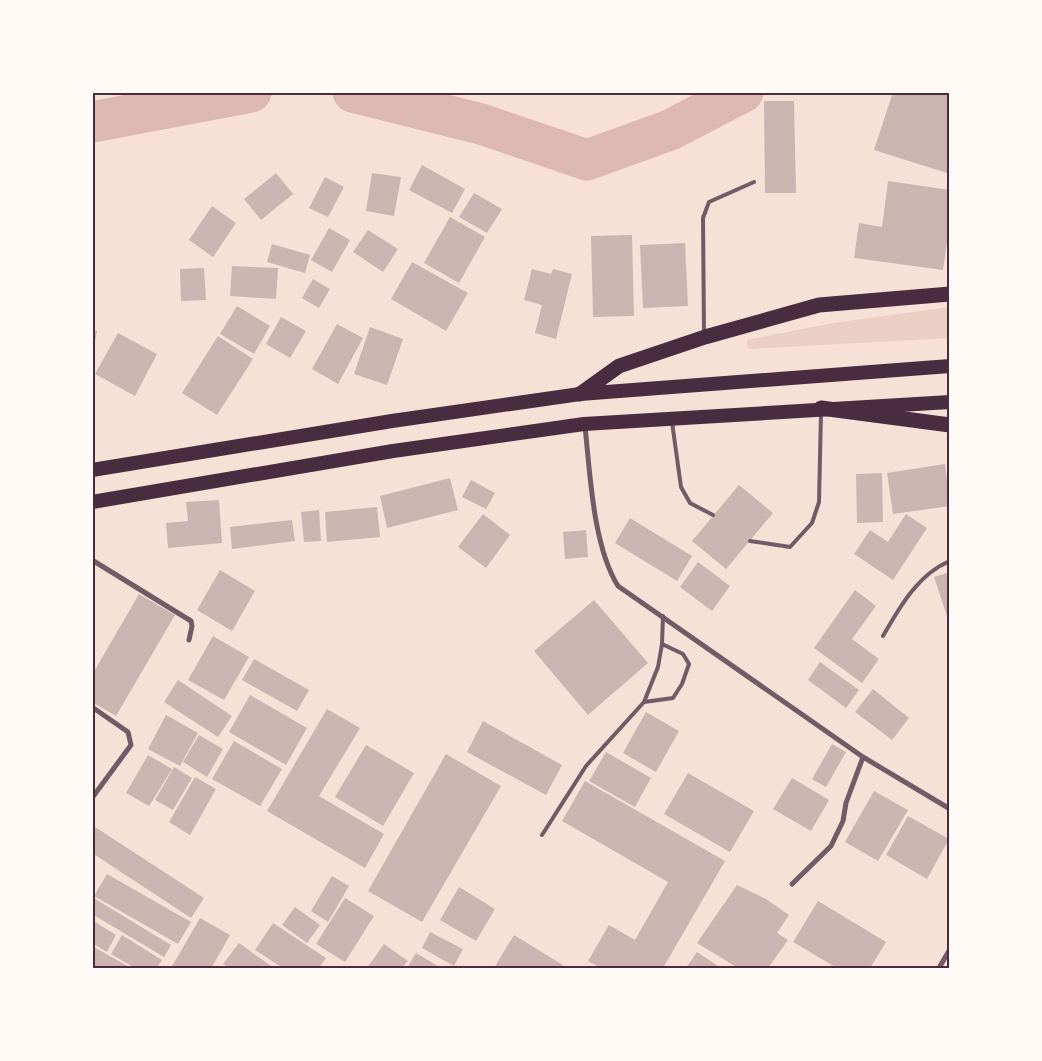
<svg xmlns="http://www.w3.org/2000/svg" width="1042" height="1061" font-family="'Roboto Condensed',sans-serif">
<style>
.green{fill:#ebcfc5}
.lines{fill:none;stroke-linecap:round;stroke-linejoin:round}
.river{stroke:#dcb8b0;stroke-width:41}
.building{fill:#ccb4b1}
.service{stroke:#755966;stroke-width:4}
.minor{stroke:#755966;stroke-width:5}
.trunk{stroke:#4a2c40;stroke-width:14}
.motorway{stroke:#4a2c40;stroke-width:15}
.neatline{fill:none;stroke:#4a2c40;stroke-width:2}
</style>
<rect width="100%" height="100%" fill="#f7e1d7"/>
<path class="green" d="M 949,307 L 949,338 L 748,349 L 747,340 L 833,323 Z"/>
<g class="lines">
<path class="river" d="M 353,92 L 481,124 L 587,160 L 670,130 L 743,92
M 92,122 L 251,92"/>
</g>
<path class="building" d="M 893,92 L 950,92 L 950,174 L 874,150 Z
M 764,101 L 794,101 L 796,193 L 765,193 Z
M 422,165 L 465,189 L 452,213 L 409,190 Z
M 276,173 L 293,194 L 261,220 L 244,199 Z
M 372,173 L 401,177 L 394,216 L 366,211 Z
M 325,177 L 344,187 L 328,217 L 309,208 Z
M 888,181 L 950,190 L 950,222 L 943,270 L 854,258 L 859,223 L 882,227 Z
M 474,193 L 502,209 L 487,233 L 459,217 Z
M 212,206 L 236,223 L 213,257 L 189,240 Z
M 450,217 L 485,237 L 459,283 L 424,263 Z
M 329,228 L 350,240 L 332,272 L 311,260 Z
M 368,230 L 398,249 L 383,272 L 353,252 Z
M 632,235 L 634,316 L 593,317 L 591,236 Z
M 685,243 L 688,306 L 643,308 L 640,245 Z
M 272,244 L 310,255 L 305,273 L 267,262 Z
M 412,262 L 468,293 L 446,331 L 391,299 Z
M 232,266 L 278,268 L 276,299 L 230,296 Z
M 204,268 L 206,300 L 181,301 L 180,269 Z
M 532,269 L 551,274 L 553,269 L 572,274 L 556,339 L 535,333 L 542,305 L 524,300 Z
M 313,279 L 330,289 L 319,308 L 302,298 Z
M 237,306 L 270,326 L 254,354 L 220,334 Z
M 281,317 L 306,331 L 290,358 L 266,344 Z
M 337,324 L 363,338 L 338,384 L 312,369 Z
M 370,327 L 403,339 L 387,385 L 354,374 Z
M 92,330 L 97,331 L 93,352 L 92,352 Z
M 118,333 L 157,354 L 135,396 L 95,374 Z
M 218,336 L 253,359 L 217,415 L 182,393 Z
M 945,464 L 950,506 L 893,514 L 887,473 Z
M 882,473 L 883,522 L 857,523 L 856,474 Z
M 450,478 L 458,510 L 387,528 L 380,496 Z
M 471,480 L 495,493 L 486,509 L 462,497 Z
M 739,485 L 773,513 L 726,569 L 692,541 Z
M 219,500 L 222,543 L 168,548 L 166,523 L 188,521 L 186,502 Z
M 377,507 L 380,537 L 327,542 L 325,512 Z
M 319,510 L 321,541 L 304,542 L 301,512 Z
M 483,514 L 510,535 L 486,568 L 458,547 Z
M 906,514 L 927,528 L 893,580 L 854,554 L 870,530 L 888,542 Z
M 630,518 L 692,556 L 677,581 L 615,543 Z
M 292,520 L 295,541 L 232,549 L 230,527 Z
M 586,530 L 588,557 L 565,559 L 563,532 Z
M 698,562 L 730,586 L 712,611 L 680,587 Z
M 220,570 L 255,591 L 232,631 L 197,610 Z
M 950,572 L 950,622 L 949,622 L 934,577 Z
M 855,590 L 876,606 L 852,639 L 879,659 L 862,683 L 814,648 Z
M 139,594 L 175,615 L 116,716 L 92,702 L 92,675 Z
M 594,600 L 648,663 L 588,715 L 534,651 Z
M 213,636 L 249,657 L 224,700 L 188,680 Z
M 254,659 L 309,690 L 297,711 L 242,680 Z
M 820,662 L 859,690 L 846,708 L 808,680 Z
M 178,680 L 232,716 L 218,737 L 164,702 Z
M 873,689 L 909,718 L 892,740 L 855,712 Z
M 250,695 L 307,728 L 286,765 L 229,732 Z
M 327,709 L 360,728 L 319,796 L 384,834 L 365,868 L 267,811 Z
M 646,712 L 679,731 L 656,772 L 623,753 Z
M 166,715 L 198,733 L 180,766 L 148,749 Z
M 483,721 L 562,765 L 546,795 L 467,752 Z
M 199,735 L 223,749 L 207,777 L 183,762 Z
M 234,741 L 282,769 L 260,806 L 212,779 Z
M 832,744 L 846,752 L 826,787 L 812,779 Z
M 366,745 L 414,773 L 383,826 L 335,797 Z
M 606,752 L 651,778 L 635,807 L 589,781 Z
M 446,754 L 501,786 L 422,922 L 368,891 Z
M 148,755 L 172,769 L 149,806 L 126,793 Z
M 174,767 L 192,778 L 173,810 L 155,800 Z
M 688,773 L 754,811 L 730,852 L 664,814 Z
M 195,777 L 216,789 L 190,835 L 169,822 Z
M 792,778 L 829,800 L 811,831 L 773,809 Z
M 585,781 L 725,861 L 663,968 L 601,968 L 588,961 L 609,925 L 635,940 L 668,882 L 562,821 Z
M 874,791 L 908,810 L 878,861 L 845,842 Z
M 908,816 L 949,839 L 927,879 L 886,855 Z
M 95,827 L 204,898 L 191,918 L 92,853 L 92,831 Z
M 107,874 L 191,922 L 178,944 L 94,896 Z
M 332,876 L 349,886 L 328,922 L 311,911 Z
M 737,885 L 766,899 L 789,915 L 777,933 L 788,940 L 768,968 L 738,968 L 697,943 Z
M 459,887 L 495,909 L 476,941 L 440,920 Z
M 92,897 L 171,945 L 164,957 L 92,914 Z
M 345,898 L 374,916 L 345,962 L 316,944 Z
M 818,901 L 886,942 L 870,968 L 837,968 L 793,942 Z
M 295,907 L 320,925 L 307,943 L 282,925 Z
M 200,918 L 230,935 L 212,967 L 171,968 Z
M 92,920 L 116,935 L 107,952 L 92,943 Z
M 273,923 L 326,958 L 319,968 L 283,968 L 255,950 Z
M 430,932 L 463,949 L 454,966 L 422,948 Z
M 122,935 L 162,960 L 157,968 L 135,968 L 111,954 Z
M 514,935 L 563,965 L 561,968 L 494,968 Z
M 239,943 L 274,968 L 230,968 L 223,964 Z
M 384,944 L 408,961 L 402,968 L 367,968 Z
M 92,946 L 131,968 L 92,968 Z
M 697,952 L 721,968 L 686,968 Z
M 416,953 L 441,968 L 407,968 Z"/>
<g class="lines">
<path class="service" d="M 704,332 L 703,218 L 709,202 L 754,182
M 672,422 L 681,487 L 690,503 L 713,515
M 750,541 L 790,547 L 812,523 L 819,502 L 821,413
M 883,636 C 899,608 918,574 950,561
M 644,702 L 673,698 L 682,684 L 689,664 L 683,654 L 662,644
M 542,835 L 586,766 L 644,702 L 658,667 L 662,644 L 663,616"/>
<path class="minor" d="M 585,426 C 590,473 593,546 618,586 L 863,757 L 950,809
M 92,560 L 191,621 L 192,626 L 189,640
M 92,707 L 128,732 L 131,745 L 92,798
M 792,884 L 831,846 L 843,821 L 846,803 L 863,757
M 939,968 L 950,949"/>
<path class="trunk" d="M 92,470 L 392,421 L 580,394 L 950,366
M 92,502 L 393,451 L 584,424 L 950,402"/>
<path class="motorway" d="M 580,394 L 619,366 L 705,337 L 819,305 L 950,294
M 821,408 L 950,425"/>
</g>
<rect width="1042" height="1061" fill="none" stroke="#fffaf5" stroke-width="188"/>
<rect x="94" y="94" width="854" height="873" class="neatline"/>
</svg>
